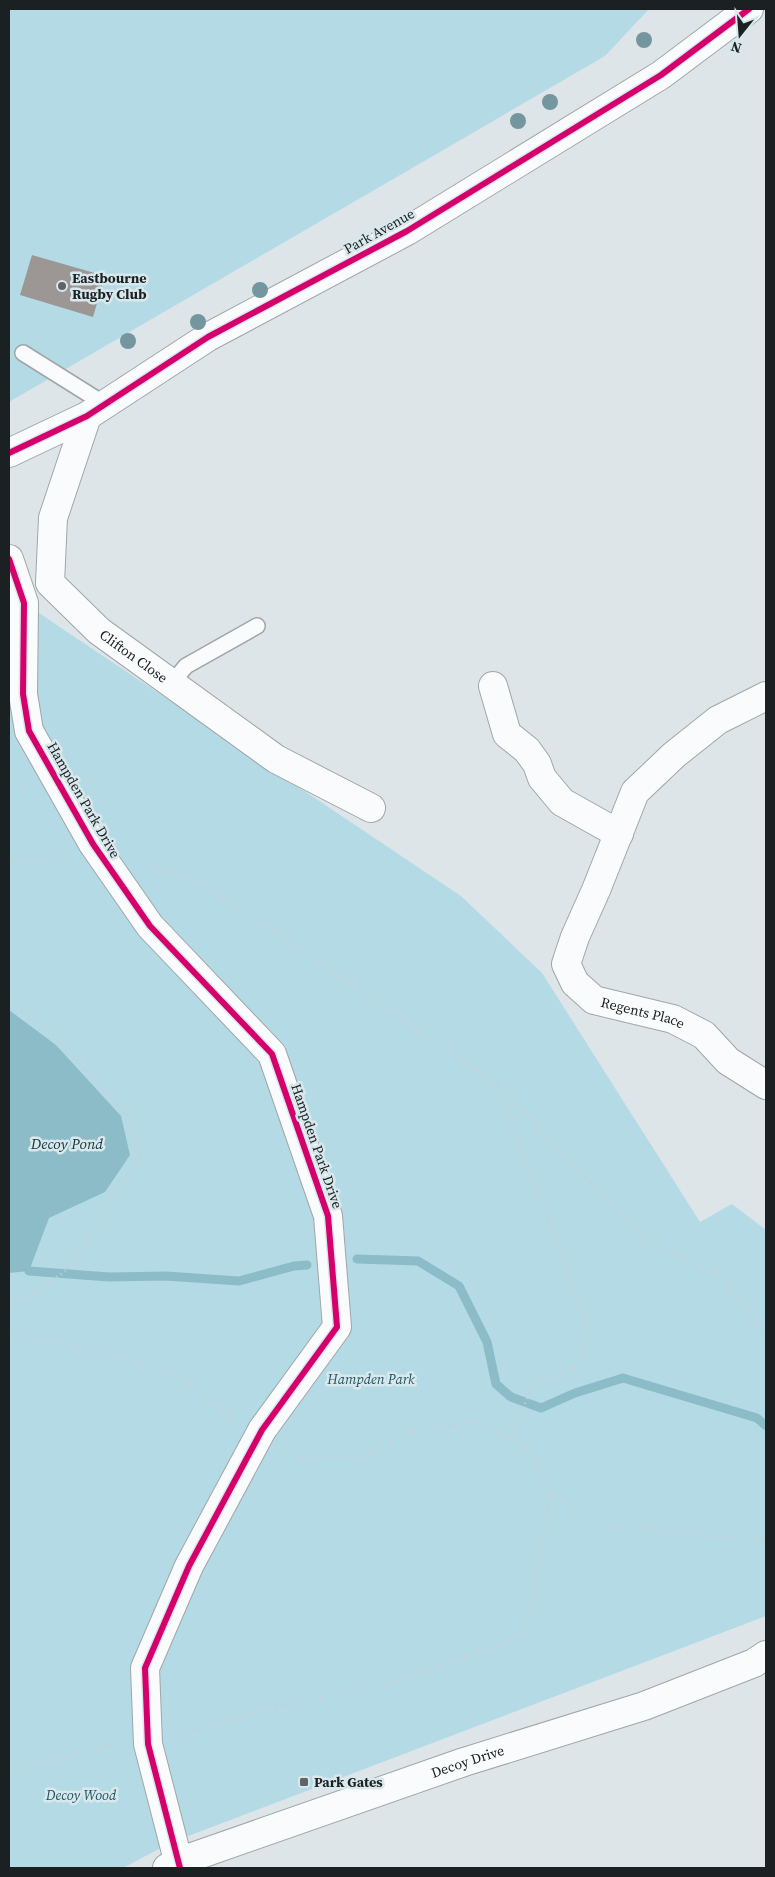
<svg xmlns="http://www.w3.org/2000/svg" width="775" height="1877" font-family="'Source Serif 4',serif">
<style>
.green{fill:#b4dae5}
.water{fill:#8cbcc8}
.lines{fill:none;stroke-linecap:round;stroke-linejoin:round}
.stream{stroke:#8cbcc8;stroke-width:9}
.building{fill:#9c9794}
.lane-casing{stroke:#a0a6a8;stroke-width:18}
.street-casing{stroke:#a0a6a8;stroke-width:30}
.secondary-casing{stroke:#a0a6a8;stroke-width:30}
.path{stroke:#cccece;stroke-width:3;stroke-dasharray:1 4;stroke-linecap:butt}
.lane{stroke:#fafbfc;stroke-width:15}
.street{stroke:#fafbfc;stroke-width:28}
.secondary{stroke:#fafbfc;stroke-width:28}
.cycleway-casing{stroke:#d9e8ec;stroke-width:9}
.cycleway{stroke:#d6006c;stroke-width:6}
.tree{fill:#74969e}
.poi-dot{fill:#5f6567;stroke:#d9e8ec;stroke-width:2}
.labels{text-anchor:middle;stroke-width:5;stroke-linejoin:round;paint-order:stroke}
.street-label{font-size:14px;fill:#1b2022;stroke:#d9e8ec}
.poi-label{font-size:14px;font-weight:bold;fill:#1b2022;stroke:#d9e8ec;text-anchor:start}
.park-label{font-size:14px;font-style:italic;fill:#1e5562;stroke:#d9e8ec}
.water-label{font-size:15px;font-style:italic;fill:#16363e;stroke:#d9e8ec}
</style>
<rect width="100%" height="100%" fill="#dde5e8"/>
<path class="green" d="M 9,9 L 649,9 L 605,56 L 9,402 Z
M 9,593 L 461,896 L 542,973 L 700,1222 L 732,1204 L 766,1230 L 766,1616 L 170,1843 L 123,1868 L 9,1868 Z"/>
<path class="water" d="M 9,1010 L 56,1045 L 121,1116 L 130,1155 L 105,1192 L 49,1218 L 29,1271 L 9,1273 Z"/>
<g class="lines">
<path class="stream" d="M 357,1259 L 418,1261 L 459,1286 L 487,1342 L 496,1384 L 511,1397 L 541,1408 L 575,1393 L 623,1378 L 757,1418 L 766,1426
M 29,1271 L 109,1277 L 166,1276 L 239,1281 L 294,1266 L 307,1265"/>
</g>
<path class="building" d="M 32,255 L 105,276 L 93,317 L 20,295 Z"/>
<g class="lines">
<g class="lane-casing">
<path id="lane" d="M 23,353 L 106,405
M 171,684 L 186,666 L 257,626"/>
</g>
<g class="street-casing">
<g id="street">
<path id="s1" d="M 87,416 L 53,518 L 50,583 L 99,631 L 276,759 L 371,808"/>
<path d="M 9,453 L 87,416 L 208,337 L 407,231 L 661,75 L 749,9"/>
<path d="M 9,559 L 24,603 L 23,694 L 29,731 L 93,844 L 150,926 L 272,1054 L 328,1216 L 337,1327 L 262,1430 L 189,1566 L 145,1668 L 148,1744 L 180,1868"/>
<path d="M 493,686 L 507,734 L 527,750 L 537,764 L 542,778 L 562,802 L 619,834"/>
<path id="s2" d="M 766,696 L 718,720 L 674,755 L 635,792 L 596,890 L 575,937 L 566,964 L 575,983 L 594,1000 L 673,1019 L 704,1035 L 728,1061 L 766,1085"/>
</g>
</g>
<g class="secondary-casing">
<g id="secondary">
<path id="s3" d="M 167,1868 L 178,1862 L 464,1762 L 644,1706 L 754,1663 L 766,1655"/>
</g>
</g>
<path class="path" d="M 9,779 L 25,788 L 29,788
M 9,860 L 36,861 L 68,857
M 140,861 L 207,886 L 496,1083 L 588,1327 L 590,1337 L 572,1369 L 534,1385 L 508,1438
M 9,1001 L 46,1028 L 128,1116 L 140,1158 L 68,1269 L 42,1288 L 9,1308
M 498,1085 L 644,1239 L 720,1276 L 766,1334
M 9,1334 L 68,1344 L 172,1372 L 221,1407 L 235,1423
M 281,1452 L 299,1457 L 364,1456 L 411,1432 L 479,1421 L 532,1453 L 551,1493 L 595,1523 L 746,1540 L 766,1536
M 175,1736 L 273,1707 L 390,1683 L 525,1635 L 551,1493
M 9,1772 L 14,1769 L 112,1745 L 120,1744"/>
<use href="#lane" class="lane"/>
<use href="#street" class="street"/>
<use href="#secondary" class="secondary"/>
<g class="cycleway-casing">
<path id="cycleway" d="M 9,453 L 87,416 L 208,337 L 407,231 L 661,75 L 749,9
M 9,559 L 24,603 L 23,694 L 29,731 L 93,844 L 150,926 L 272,1054 L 328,1216 L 337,1327 L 262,1430 L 189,1566 L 145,1668 L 148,1744 L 180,1868"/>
</g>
<use href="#cycleway" class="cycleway"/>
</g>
<g class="tree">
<circle cx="644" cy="40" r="8"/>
<circle cx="550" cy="102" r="8"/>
<circle cx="518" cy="121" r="8"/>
<circle cx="260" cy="290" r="8"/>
<circle cx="198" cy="322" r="8"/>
<circle cx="128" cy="341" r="8"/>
</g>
<g class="poi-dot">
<circle cx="62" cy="286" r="5"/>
<rect x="299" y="1777" width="10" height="10" rx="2.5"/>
</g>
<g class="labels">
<g class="street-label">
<text transform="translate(379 231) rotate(-29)" y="5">Park Avenue</text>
<text dy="5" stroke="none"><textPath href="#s1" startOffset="284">Clifton Close</textPath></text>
<text transform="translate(84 800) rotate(60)" y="5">Hampden Park Drive</text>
<text dy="5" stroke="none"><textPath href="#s2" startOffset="446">Regents Place</textPath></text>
<text transform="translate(317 1146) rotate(71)" y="5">Hampden Park Drive</text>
<text dy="5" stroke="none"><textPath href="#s3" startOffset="319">Decoy Drive</textPath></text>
</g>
<g class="poi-label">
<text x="72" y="283">Eastbourne<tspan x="72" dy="16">Rugby Club</tspan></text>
<text x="314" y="1787">Park Gates</text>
</g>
<g class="park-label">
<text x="371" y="1384">Hampden Park</text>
<text x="81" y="1800">Decoy Wood</text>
</g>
<g class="water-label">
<text x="67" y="1149">Decoy Pond</text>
</g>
</g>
<rect width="775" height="1877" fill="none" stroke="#1b2022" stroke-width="20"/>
<g transform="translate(740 35) rotate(197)" stroke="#d9e8ec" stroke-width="4" paint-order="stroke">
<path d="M0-4L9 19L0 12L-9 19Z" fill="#1b2022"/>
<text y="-8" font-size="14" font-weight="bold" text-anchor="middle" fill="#1b2022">N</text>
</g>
</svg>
